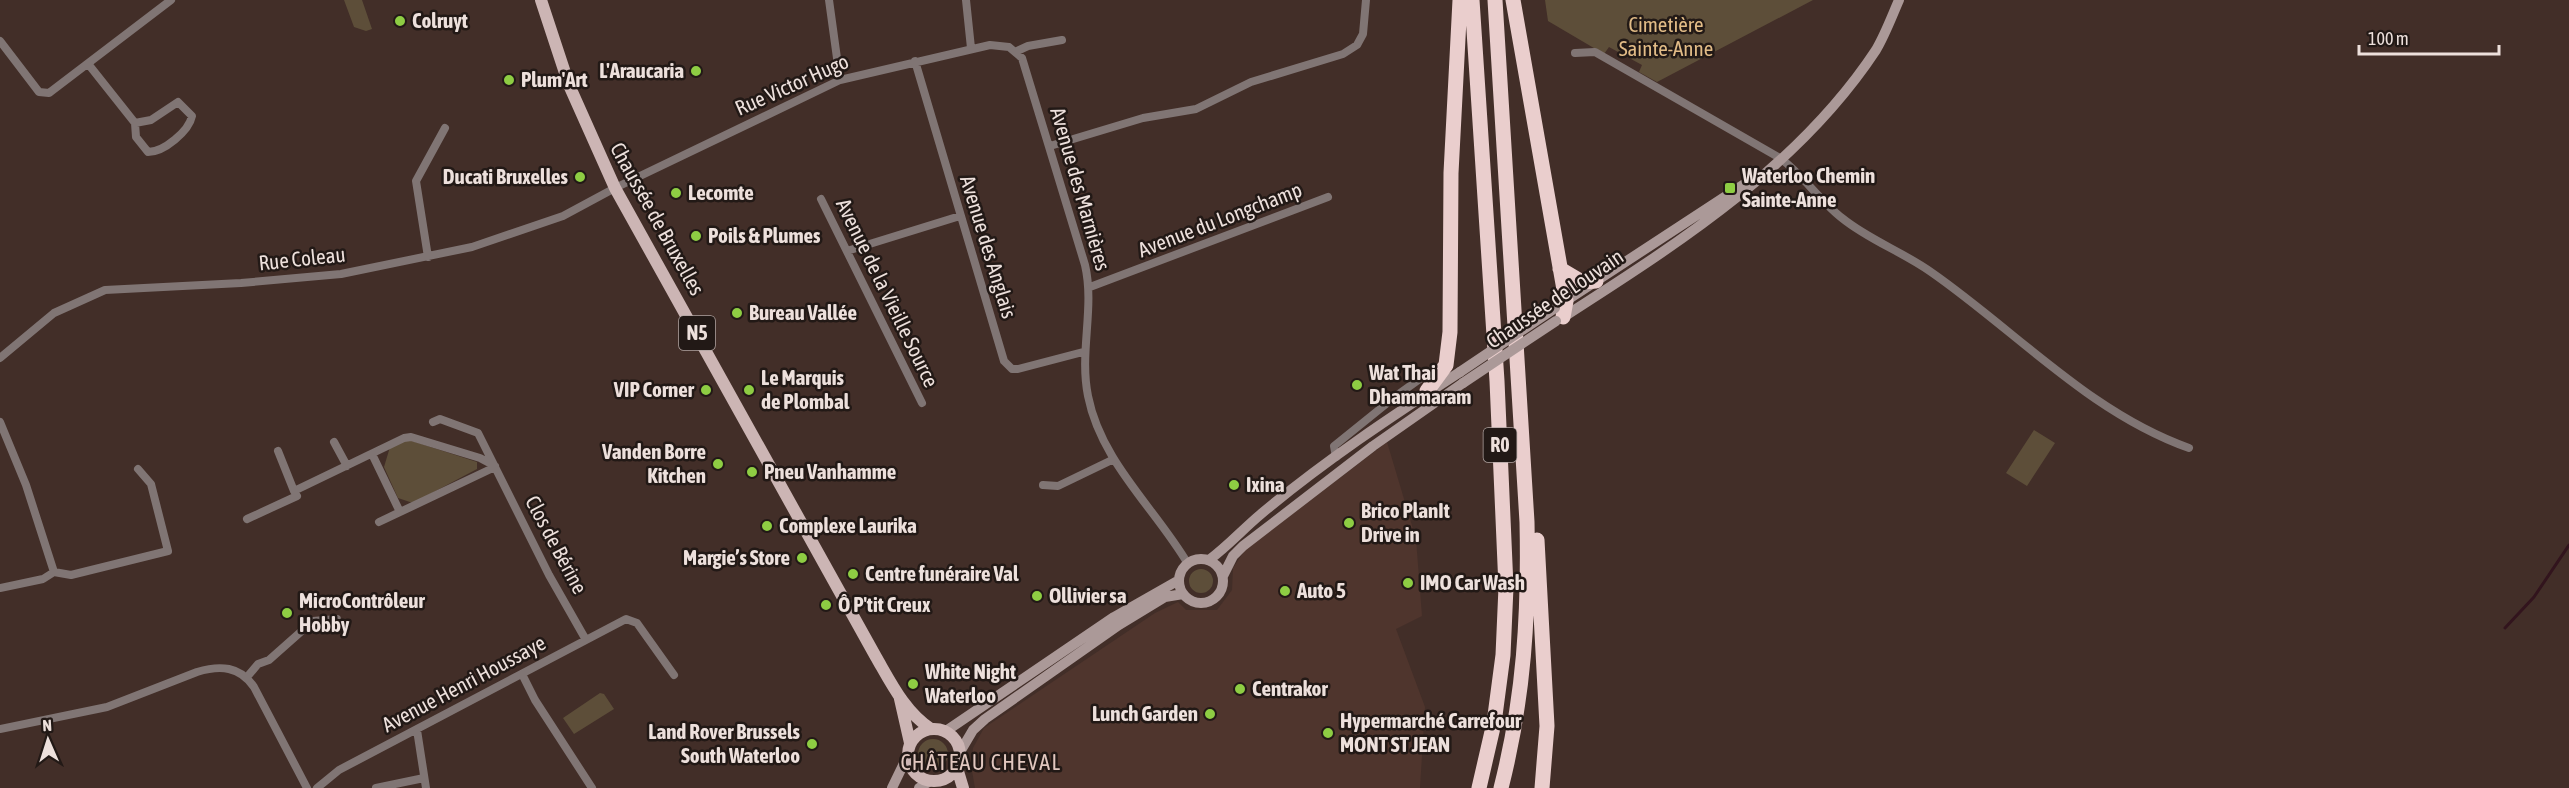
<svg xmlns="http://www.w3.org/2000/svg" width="2569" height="788" font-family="'Asap Condensed',sans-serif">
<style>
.built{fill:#4f352d}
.green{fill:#5d4e39}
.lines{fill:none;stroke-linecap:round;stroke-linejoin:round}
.stream{stroke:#32141d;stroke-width:3}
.street{stroke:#807574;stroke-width:8}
.secondary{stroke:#ab9998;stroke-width:10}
.primary{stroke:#ccb5b4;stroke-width:12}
.highway{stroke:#eacecd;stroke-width:15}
.secondary-bridge{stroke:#ab9998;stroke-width:10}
.poi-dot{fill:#8ecd43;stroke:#221916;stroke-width:2}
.labels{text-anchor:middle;stroke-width:5;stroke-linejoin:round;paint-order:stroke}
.shield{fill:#221916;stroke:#b0a4a1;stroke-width:1.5}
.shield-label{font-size:20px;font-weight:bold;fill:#ede0dc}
.poi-label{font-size:21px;font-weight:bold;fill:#ede0dc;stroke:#221916;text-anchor:start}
.park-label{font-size:21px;fill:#e2bc87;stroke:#221916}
.street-label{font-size:21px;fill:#ede0dc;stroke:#221916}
.neighbourhood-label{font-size:22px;letter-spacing:1.5px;fill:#e1c7bf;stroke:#221916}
</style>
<rect width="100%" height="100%" fill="#422e28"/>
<path class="built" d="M 1387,442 L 1416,539 L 1422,616 L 1396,629 L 1425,707 L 1420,788 L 975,788 L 971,765 L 973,748 L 984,728 L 1155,613 L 1178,602 L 1186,610 L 1217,610 L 1232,590 L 1233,568 L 1245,550 Z"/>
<path class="green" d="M 344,0 L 362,0 L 372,29 L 366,31 L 354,27 Z
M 1545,0 L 1813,0 L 1657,82 L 1639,72 L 1642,65 L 1609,47 L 1604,54 L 1548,21 Z
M 2034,430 L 2055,443 L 2027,486 L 2006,473 Z
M 409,440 L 477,462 L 477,469 L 413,503 L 398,498 L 384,467 L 390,447 Z
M1189 581a12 12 0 1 1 24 0a12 12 0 1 1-24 0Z
M 600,693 L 604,694 L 614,709 L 574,734 L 563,718 Z
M918 754a15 15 0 1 1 30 0a15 15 0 1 1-30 0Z"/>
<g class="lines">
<path class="stream" d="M 2505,628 L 2534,597 L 2569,545"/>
<path class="street" d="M 829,0 L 840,80
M 966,0 L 971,48
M 0,41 L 39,92 L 49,93 L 171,0
M 1017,51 L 1028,46 L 1062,40
M 1575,53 L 1595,52 L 1780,158 C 1803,175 1819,200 1842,218 C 1869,240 1903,252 1931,272 C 2016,331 2090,413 2189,448
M 915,61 L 1004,361 L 1012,369 L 1018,369 L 1083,352
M 89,65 L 135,123 L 136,137 L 148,152 C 164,152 189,131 192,116 L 178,102 L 151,120 L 135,123
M 1050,146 L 1143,118 L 1196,109 L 1251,82 L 1343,54 L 1357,45 L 1363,34 L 1366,0
M 821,199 L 922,403
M 847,251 L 960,216
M 428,257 L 416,181 L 445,128
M 1090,287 L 1328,197
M 0,358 L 54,313 L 105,290 L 241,283 L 341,274 L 472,247 L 563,216 L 615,188 L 840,80 L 990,45 L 1009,47 L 1022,58 L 1085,265 C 1095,308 1079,352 1088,396 C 1101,462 1155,508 1188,564
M 0,422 L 26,485 L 54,572 L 43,579 L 0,588
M 433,422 L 440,419 L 478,433 L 549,575 L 586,640
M 334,442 L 347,466
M 278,451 L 294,491 L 404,438 L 411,437 L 480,458 L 495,466
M 372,454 L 400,512
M 1336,457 L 1334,446 L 1396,396 L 1435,368
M 1043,485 L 1058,486 L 1114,459
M 247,519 L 297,496 L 294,491
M 379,522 L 495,467
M 54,572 L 71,575 L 168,551 L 151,484 L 138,469
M 522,674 L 535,700 L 592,788
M 247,677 L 258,664 L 269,660 L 313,621 L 337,619
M 0,729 L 107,707 L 197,672 C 220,665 240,666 254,687 L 307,788
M 417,730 L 426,788
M 317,788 L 339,770 L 626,619 L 637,623 L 674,675
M 376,788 L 424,778"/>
<path class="secondary" d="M 1561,304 L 1746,183
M 1562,318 C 1677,244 1799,167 1876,50 C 1885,35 1892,16 1899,0
M1179 581a22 22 0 1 1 44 0a22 22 0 1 1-44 0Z
M 1209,560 C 1228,546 1243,529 1261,514 C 1323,462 1392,416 1460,372
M 1223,576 L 1233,556 L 1243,546 L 1373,446 L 1463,383
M 946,731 L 1114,617 L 1179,580
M 960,752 L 973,730 L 985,719 L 1119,625 L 1165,597 L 1183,594
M 892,788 L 907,757
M 919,788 L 930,781"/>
<path class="primary" d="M 541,0 L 569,85 L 615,188 L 876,657 C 891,683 905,712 931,729
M 900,699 L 910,743
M908 755a26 26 0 1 1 52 0a26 26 0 1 1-52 0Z
M 957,768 L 963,788"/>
<path class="highway" d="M 1472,0 L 1497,381 L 1506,587 L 1503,655 L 1494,723 L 1479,788
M 1495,0 L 1527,522 C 1529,615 1524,698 1501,788
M 1513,0 L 1566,301 L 1563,317
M 1560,269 L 1582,282 L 1596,281
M 1427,391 L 1446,365 L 1450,332 L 1451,173 L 1460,0
M 1537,540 L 1547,726 L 1542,788"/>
<path class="secondary-bridge" d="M 1460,372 L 1555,308
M 1463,383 L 1556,321"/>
</g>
<g class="poi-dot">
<circle cx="400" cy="21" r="6"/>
<circle cx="696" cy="71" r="6"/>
<circle cx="509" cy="80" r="6"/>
<circle cx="580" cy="177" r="6"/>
<rect x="1724" y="182" width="12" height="12" rx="3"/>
<circle cx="676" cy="193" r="6"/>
<circle cx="696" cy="236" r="6"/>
<circle cx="737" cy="313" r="6"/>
<circle cx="1357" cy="385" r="6"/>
<circle cx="706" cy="390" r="6"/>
<circle cx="749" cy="390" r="6"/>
<circle cx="718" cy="464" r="6"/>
<circle cx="752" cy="472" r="6"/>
<circle cx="1234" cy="485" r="6"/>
<circle cx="1349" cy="523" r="6"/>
<circle cx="767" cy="526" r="6"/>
<circle cx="802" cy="558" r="6"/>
<circle cx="853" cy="574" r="6"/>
<circle cx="1408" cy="583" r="6"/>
<circle cx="1285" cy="591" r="6"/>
<circle cx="1037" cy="596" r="6"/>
<circle cx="826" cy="605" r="6"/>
<circle cx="287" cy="613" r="6"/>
<circle cx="913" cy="684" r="6"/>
<circle cx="1240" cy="689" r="6"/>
<circle cx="1210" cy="714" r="6"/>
<circle cx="1328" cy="733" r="6"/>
<circle cx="812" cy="744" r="6"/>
</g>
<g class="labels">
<g class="shield">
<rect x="679" y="316" width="36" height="34" rx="4.5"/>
<rect x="1483.5" y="428" width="33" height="34" rx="4.5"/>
</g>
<g class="shield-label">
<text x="697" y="340">N5</text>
<text x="1500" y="452">R0</text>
</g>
<g class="poi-label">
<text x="412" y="28">Colruyt</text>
<text x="684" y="78" text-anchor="end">L'Araucaria</text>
<text x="521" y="87">Plum'Art</text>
<text x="1742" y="183">Waterloo Chemin<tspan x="1742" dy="24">Sainte-Anne</tspan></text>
<text x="568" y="184" text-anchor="end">Ducati Bruxelles</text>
<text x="688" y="200">Lecomte</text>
<text x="708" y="243">Poils &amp; Plumes</text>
<text x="749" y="320">Bureau Vallée</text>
<text x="1369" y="380">Wat Thai<tspan x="1369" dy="24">Dhammaram</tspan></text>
<text x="761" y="385">Le Marquis<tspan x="761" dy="24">de Plombal</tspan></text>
<text x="694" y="397" text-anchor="end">VIP Corner</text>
<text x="706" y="459" text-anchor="end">Vanden Borre<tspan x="706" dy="24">Kitchen</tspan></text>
<text x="764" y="479">Pneu Vanhamme</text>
<text x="1246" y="492">Ixina</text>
<text x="1361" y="518">Brico PlanIt<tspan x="1361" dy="24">Drive in</tspan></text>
<text x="779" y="533">Complexe Laurika</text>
<text x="790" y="565" text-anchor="end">Margie’s Store</text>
<text x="865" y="581">Centre funéraire Val</text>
<text x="1420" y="590">IMO Car Wash</text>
<text x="1297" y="598">Auto 5</text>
<text x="1049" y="603">Ollivier sa</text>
<text x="299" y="608">MicroContrôleur<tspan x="299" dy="24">Hobby</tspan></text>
<text x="838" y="612">Ô P'tit Creux</text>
<text x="925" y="679">White Night<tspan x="925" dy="24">Waterloo</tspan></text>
<text x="1252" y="696">Centrakor</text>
<text x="1198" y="721" text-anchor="end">Lunch Garden</text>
<text x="1340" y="728">Hypermarché Carrefour<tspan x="1340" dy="24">MONT ST JEAN</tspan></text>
<text x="800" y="739" text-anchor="end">Land Rover Brussels<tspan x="800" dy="24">South Waterloo</tspan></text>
</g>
<g class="park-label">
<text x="1666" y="32">Cimetière<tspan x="1666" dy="24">Sainte-Anne</tspan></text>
</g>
<g class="street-label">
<text transform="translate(792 85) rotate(-24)" y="7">Rue Victor Hugo</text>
<text transform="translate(1080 189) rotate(74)" y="7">Avenue des Marnières</text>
<text transform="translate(657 219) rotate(61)" y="7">Chaussée de Bruxelles</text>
<text transform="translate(1220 220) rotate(-21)" y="7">Avenue du Longchamp</text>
<text transform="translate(988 247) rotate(73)" y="7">Avenue des Anglais</text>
<text transform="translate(302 259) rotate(-6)" y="7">Rue Coleau</text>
<text transform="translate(887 293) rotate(64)" y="7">Avenue de la Vieille Source</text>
<text transform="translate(1555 299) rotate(-34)" y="7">Chaussée de Louvain</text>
<text transform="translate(556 545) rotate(62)" y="7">Clos de Bérine</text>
<text transform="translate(464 684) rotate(-28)" y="7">Avenue Henri Houssaye</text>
</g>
<g class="neighbourhood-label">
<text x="981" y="770">CHÂTEAU CHEVAL</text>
</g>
</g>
<g transform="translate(48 740) rotate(357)" stroke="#221916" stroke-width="4.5" paint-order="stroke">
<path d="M0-4.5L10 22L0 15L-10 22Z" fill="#ede0dc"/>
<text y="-9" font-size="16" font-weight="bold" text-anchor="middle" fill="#ede0dc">N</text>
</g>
<path d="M2359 45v9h140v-9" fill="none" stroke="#ede0dc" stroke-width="3"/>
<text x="2368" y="45" font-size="18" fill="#ede0dc" stroke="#221916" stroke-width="4.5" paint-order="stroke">100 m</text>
</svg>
